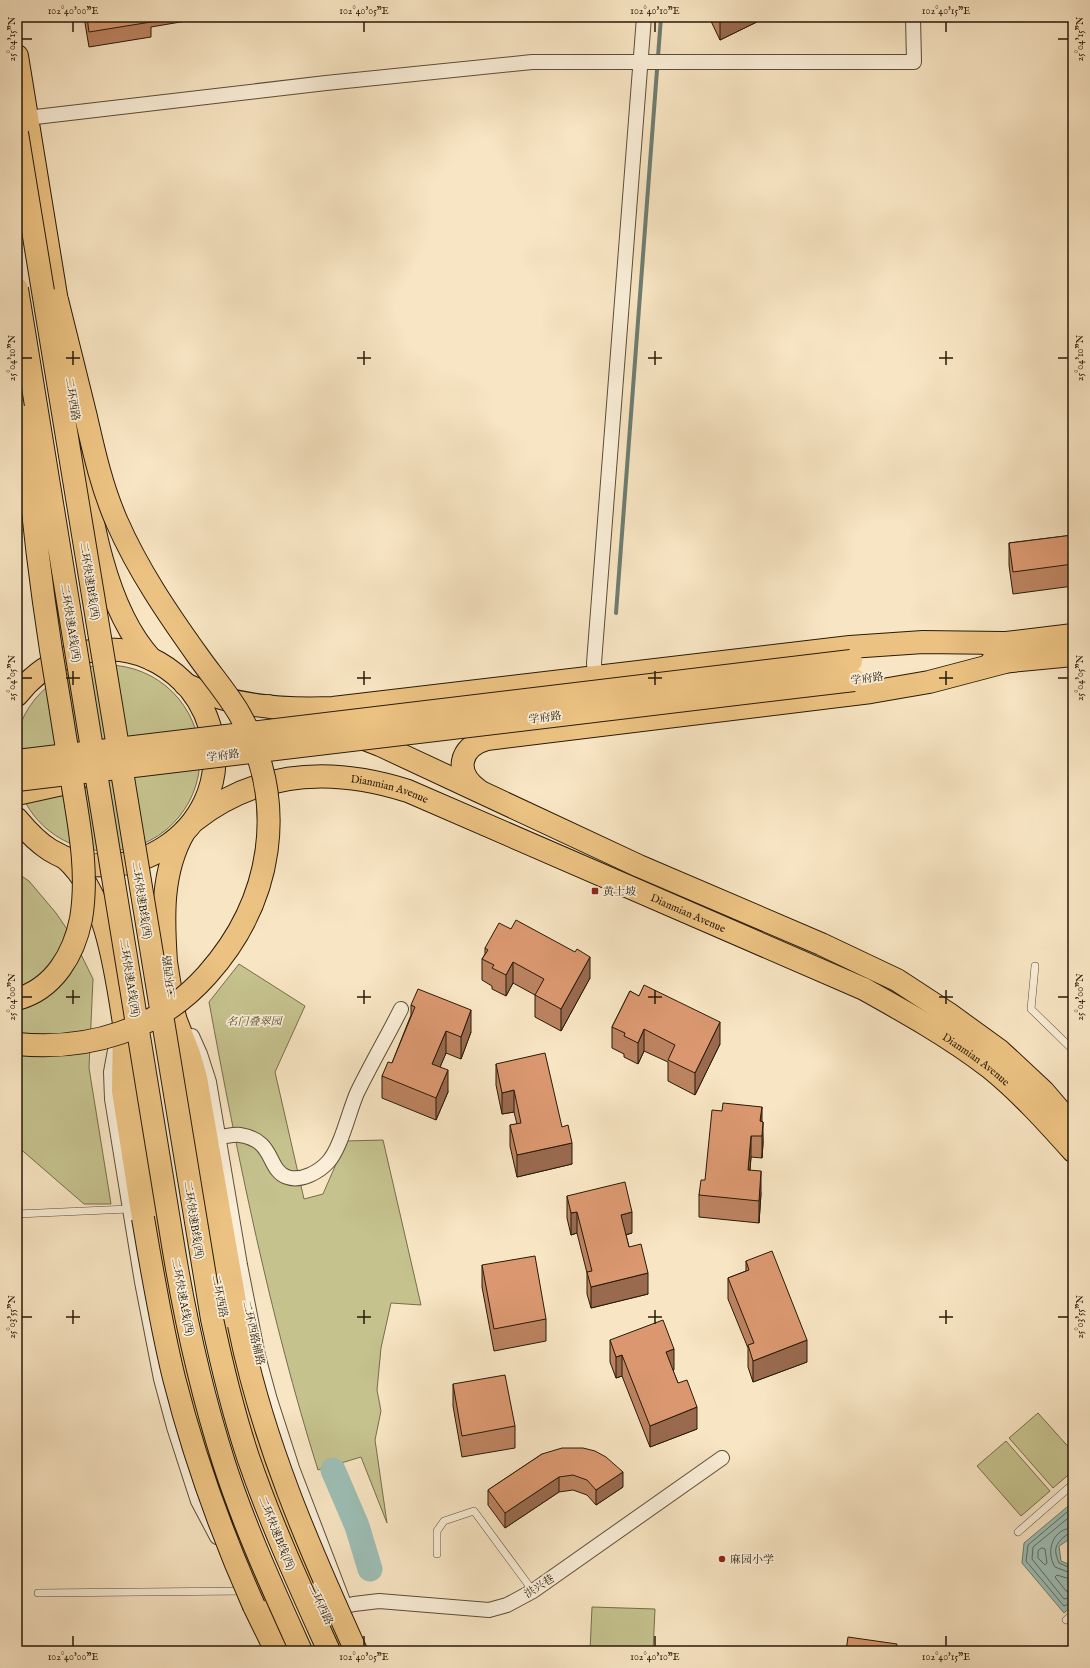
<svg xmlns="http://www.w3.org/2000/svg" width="1090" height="1668" font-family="'IM FELL English','Noto Serif SC',serif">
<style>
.green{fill:#c5c28e;stroke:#766e4b}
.water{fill:#9dbfb7;stroke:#6e7d71}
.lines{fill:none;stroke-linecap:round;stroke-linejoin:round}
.shore{stroke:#626c60;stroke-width:1}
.stream{stroke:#6e7d71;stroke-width:4}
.river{stroke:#9dbfb7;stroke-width:25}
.service-casing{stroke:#5c4d37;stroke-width:8}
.minor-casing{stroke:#5c4d37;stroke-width:16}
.primary-casing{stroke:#281a08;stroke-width:24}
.trunk-casing{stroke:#281a08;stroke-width:24}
.service{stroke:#faeed8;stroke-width:7}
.minor{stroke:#faeed8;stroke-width:14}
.primary{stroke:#ecc282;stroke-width:22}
.trunk{stroke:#ecc282;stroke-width:22}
.primary-bridge-casing{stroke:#281a08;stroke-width:24;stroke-linecap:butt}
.trunk-bridge-casing{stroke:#281a08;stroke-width:24;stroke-linecap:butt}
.primary-bridge{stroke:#ecc282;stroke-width:22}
.trunk-bridge{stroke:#ecc282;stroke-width:22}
.wall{fill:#bc8360;stroke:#281a08}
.shaded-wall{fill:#996a4e;stroke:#281a08}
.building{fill:#db9870;stroke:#281a08}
.ticks{fill:none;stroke:#281a08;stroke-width:1.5}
.poi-dot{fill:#8f2418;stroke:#faeed8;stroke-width:1.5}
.labels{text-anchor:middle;stroke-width:3.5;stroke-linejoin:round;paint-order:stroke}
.street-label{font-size:11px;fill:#281a08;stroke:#faeed8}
.poi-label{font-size:11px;fill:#281a08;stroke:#faeed8;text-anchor:start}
.park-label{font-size:11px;font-style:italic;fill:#574c30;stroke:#faeed8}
.neatline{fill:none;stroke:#281a08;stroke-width:1.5}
.ticks-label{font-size:10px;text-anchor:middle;fill:#281a08}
</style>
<rect width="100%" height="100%" fill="#f8e5c3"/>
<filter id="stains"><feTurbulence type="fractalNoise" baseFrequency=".005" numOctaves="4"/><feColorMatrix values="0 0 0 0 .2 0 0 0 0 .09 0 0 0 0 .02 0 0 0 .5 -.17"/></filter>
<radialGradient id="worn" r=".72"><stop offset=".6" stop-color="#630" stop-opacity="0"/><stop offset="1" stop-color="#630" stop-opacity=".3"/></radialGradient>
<path class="green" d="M14 758a93 93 0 1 1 186 0a93 93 0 1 1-186 0Z
M 17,873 L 29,881 L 56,913 L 73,938 L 93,979 L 89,1068 L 111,1204 L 84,1204 L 17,1146 Z
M 239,964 L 305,1006 L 275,1072 L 304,1199 L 323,1194 L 346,1141 L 383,1140 L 421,1305 L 391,1303 L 381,1348 L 377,1390 L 381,1411 L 375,1440 L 387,1523 L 361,1457 L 318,1470 C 270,1317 238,1159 209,1002 Z
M 1038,1413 L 1073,1452 L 1073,1471 L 1053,1488 L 1009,1438 Z
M 1006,1441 L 1050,1491 L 1021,1516 L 977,1466 Z
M 592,1607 L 655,1609 L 653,1651 L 590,1651 Z"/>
<path class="water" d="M 1073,1502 L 1073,1537 L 1059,1546 L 1061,1561 L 1073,1566 L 1073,1605 L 1064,1613 L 1022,1563 L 1024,1543 Z"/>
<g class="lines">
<path class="shore" d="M 1073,1507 L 1028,1545 L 1026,1561 L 1064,1606 L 1073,1602
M 1073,1514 L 1033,1547 L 1032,1559 L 1064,1599 L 1073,1597
M 1073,1528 C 1053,1528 1045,1551 1055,1567 L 1073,1574
M 1073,1533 C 1069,1533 1067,1534 1064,1537 C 1054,1545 1054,1551 1059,1563 L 1073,1569
M 1042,1548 L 1045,1549 L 1047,1563 L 1045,1565 L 1038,1558 L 1038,1551 Z
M 1073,1580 L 1057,1575 L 1055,1577 L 1066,1591 L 1073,1591"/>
<path class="stream" d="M 616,613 L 661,17"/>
<path class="river" d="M 333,1470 L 357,1526 L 370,1569"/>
<g class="service-casing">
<path id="service" d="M 1035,966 L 1031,1009 L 1073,1050
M 17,1214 L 129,1209
M 1018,1532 L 1073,1484
M 437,1554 L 437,1531 L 444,1521 L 474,1511 L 533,1591
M 38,1593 L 245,1591
M 1066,1620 L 1073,1614"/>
</g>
<g class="minor-casing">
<path id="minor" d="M 27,118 L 326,83 L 532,62 L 914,62 L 913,17
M 595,677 L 594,663 L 644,17
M 192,1036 L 200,1054 L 209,1082 L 240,1265 L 258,1356 L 270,1400 L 292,1468 L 343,1601
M 116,1045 L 111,1072 L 112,1099 L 142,1282 L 161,1379 L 174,1427 L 198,1501 L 217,1537
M 219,1137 C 225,1137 233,1134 240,1135 C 275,1140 267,1170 287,1177 C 301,1182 319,1172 328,1162 C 341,1148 349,1111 357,1093 C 371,1064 387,1037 401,1009
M 334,1609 L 354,1604 L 379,1601 L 489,1610 L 507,1605 L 533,1591 L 722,1458"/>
</g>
<g class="primary-casing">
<g id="primary">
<path d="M 17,56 L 60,320"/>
<path d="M 17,366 L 28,436"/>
<path d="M 74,407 C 87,484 96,599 151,659"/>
<path d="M 989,645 L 1073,635"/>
<path d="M 991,663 L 1073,655"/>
<path d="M 185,684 C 230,707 284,710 333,708 L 850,647 L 923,642 L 1003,643"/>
<path d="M 17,695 C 42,663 79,646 120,650 C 147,653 172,668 190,689 C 202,704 210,722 213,741 C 228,830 127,897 50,850 C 37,842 27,831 17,819"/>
<path d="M 268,706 L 313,719 L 380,745 L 639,866 L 821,944 L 897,980 L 949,1014 L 1000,1051 L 1043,1091 L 1073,1126"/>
<path d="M 478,790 C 454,773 459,747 487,739 L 871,692 L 929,682 L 1005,662"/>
<path id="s1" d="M 195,820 C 259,770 333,767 408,791 L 864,989 C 907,1013 950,1037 989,1067 C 1020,1092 1047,1122 1073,1151"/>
<path d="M 184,832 C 161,872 163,918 166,962 L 215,1269 L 240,1384 L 253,1429 L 277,1501 L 310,1581 L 342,1651"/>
<path d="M 65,858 C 109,896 117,982 126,1036 C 132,1069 137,1102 142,1135 C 155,1215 167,1295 186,1373 C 209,1470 247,1561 288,1651"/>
</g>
</g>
<g class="trunk-casing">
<path id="trunk" d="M 17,794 L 76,781
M 173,1013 L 189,1054 L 196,1078 L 239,1325
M 124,1022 L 123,1091 L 143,1218
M 254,1606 L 276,1651"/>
</g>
<use href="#service" class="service"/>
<use href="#minor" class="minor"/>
<use href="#primary" class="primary"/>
<use href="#trunk" class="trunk"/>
<g class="primary-bridge-casing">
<path id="primary-bridge" d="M 17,761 L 851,661
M 17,780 L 854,680"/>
</g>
<g class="trunk-bridge-casing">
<path id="trunk-bridge" d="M 17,133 L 212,1319 C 222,1366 233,1412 248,1457 C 271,1524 300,1587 329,1651
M 17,289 L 174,1251 C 186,1323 202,1394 224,1463 C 245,1528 273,1589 301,1651
M 17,999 C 54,989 74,954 81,919 C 88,877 81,835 74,793 C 69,762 64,730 59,699 C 43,605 31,512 25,417
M 17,1044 C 89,1051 158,1030 207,975 C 273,901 289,803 240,715 C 228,694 212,676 198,656 C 168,614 138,570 117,522 C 102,488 94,452 86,417 C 76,378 67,339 57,300
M 143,1218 C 152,1271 161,1325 174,1378 C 194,1457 221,1532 254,1606
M 239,1325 C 262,1440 308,1545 356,1651"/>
</g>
<use href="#primary-bridge" class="primary-bridge"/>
<use href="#trunk-bridge" class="trunk-bridge"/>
</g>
<path class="wall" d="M 84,17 L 210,17 L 151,27 L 151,37 L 89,47 Z
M 709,17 L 767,17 L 720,40 Z
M 1073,535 L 1073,586 L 1013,594 L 1009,565 L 1009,543 Z
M 511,929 L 590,978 L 561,1031 L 535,1017 L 535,995 L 513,983 L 506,996 L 492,989 L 492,986 L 482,980 L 482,959 L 485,954 L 485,948 Z
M 630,991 L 720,1044 L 695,1095 L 668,1081 L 668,1062 L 644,1051 L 638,1064 L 624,1057 L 624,1054 L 612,1048 L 612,1027 Z
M 411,1005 L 471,1032 L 461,1059 L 446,1053 L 440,1067 L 448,1092 L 436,1120 L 382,1098 L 382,1076 L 392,1063 L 411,1015 Z
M 496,1064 L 562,1127 L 572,1164 L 517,1177 L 510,1146 L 510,1125 L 517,1124 L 514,1112 L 502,1114 L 496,1085 Z
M 762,1121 L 763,1143 L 762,1158 L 751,1157 L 750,1170 L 761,1193 L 759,1223 L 699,1217 L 699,1195 L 705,1180 Z
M 567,1196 L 632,1233 L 626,1235 L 629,1247 L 648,1294 L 591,1308 L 587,1294 L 587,1273 L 577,1233 L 571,1235 L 567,1218 Z
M 746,1261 L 807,1362 L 753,1382 L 748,1367 L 748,1348 L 728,1299 L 728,1278 L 746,1271 Z
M 482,1265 L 546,1319 L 546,1341 L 494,1351 L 482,1287 Z
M 610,1340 L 674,1370 L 673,1371 L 697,1429 L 650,1447 L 622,1376 L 616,1378 L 610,1362 Z
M 453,1384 L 515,1426 L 515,1448 L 462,1457 L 453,1406 Z
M 542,1454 L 623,1487 L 596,1505 L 587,1495 L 573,1490 L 559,1492 L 505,1528 L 488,1505 L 488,1490 Z"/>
<path class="shaded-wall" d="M 723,17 L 767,17 L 720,40 L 720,18 Z
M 590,957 L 590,978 L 561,1031 L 561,1009 Z
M 513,962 L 513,983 L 506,996 L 506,975 Z
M 471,1010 L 471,1032 L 461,1059 L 461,1037 Z
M 720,1022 L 720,1044 L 695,1095 L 695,1073 Z
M 644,1029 L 644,1051 L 638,1064 L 638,1043 Z
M 446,1031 L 446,1053 L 432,1086 L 432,1064 Z
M 448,1070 L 448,1092 L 436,1120 L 436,1098 Z
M 514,1090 L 514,1112 L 502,1114 L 502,1093 Z
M 762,1107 L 762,1129 L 760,1121 Z
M 763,1122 L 763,1143 L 762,1158 L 762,1136 Z
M 751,1136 L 751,1157 L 748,1191 L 748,1170 Z
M 572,1143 L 572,1164 L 517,1177 L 517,1155 Z
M 761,1171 L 761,1193 L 759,1223 L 759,1201 Z
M 577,1212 L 577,1233 L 571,1235 L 571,1213 Z
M 632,1212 L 632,1233 L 621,1236 L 621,1215 Z
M 648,1273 L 648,1294 L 591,1308 L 591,1287 Z
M 807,1340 L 807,1362 L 753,1382 L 753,1361 Z
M 674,1349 L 674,1370 L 666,1374 L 666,1352 Z
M 622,1355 L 622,1376 L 616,1378 L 616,1357 Z
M 697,1407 L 697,1429 L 650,1447 L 650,1426 Z
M 623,1472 L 623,1487 L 596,1505 L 596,1490 Z
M 559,1477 L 559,1492 L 505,1528 L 505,1513 Z"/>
<path class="building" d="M 87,17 L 150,17 L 151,22 L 89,32 Z
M 1073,535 L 1073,564 L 1013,572 L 1009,543 Z
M 516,920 L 575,952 L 577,949 L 590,957 L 561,1009 L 535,995 L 544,979 L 513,962 L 506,975 L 492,968 L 494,965 L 482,959 L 488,950 L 485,948 L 499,923 L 511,929 Z
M 644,985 L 720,1022 L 695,1073 L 668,1060 L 675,1045 L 644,1029 L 638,1043 L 624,1036 L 625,1033 L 612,1027 L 630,991 L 639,996 Z
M 418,989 L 471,1010 L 461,1037 L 446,1031 L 432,1064 L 448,1070 L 436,1098 L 382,1076 L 388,1062 L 392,1063 L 415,1007 L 411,1005 Z
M 545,1053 L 562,1127 L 568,1125 L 572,1143 L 517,1155 L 510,1125 L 521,1123 L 514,1090 L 502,1093 L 496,1064 Z
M 723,1103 L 762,1107 L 760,1121 L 763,1122 L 762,1136 L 751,1136 L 748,1170 L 761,1171 L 759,1201 L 699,1195 L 701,1180 L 705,1180 L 712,1110 L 722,1111 Z
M 625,1182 L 632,1212 L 621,1215 L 629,1247 L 641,1244 L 648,1273 L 591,1287 L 587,1272 L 592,1271 L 577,1212 L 571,1213 L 567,1196 Z
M 772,1251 L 807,1340 L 753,1361 L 748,1345 L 754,1343 L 728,1278 L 749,1270 L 746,1261 Z
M 535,1256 L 546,1319 L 494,1329 L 482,1265 Z
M 663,1320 L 674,1349 L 666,1352 L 678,1383 L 687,1380 L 697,1407 L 650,1426 L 622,1355 L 616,1357 L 610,1340 Z
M 505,1375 L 515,1426 L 462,1436 L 453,1384 Z
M 562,1448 L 583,1448 L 595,1451 L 606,1457 L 623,1472 L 596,1490 L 587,1480 L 573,1475 L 559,1477 L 505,1513 L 488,1490 L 542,1454 Z
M 848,1637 L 897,1644 L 896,1651 L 846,1651 Z"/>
<path class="ticks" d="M 73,22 L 73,32M 364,22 L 364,32M 655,22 L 655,32M 946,22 L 946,32M 22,39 L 32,39M 1058,39 L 1068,39M 73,351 L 73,365M 364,351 L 364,365M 655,351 L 655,365M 946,351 L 946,365M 22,358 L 32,358M 66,358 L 80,358M 357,358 L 371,358M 648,358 L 662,358M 939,358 L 953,358M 1058,358 L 1068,358M 73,671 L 73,685M 364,671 L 364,685M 655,671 L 655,685M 946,671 L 946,685M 22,678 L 32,678M 66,678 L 80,678M 357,678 L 371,678M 648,678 L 662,678M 939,678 L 953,678M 1058,678 L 1068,678M 73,990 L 73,1004M 364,990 L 364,1004M 655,990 L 655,1004M 946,990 L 946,1004M 22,997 L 32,997M 66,997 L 80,997M 357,997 L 371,997M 648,997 L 662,997M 939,997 L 953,997M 1058,997 L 1068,997M 73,1310 L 73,1324M 364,1310 L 364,1324M 655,1310 L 655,1324M 946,1310 L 946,1324M 22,1317 L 32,1317M 66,1317 L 80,1317M 357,1317 L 371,1317M 648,1317 L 662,1317M 939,1317 L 953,1317M 1058,1317 L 1068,1317M 73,1636 L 73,1646M 364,1636 L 364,1646M 655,1636 L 655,1646M 946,1636 L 946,1646"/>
<g class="poi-dot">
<rect x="591" y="887" width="8" height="8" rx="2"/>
<circle cx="722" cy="1559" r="4"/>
</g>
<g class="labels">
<g class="street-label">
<text transform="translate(73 399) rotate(81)" y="4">二环西路</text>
<text transform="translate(90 581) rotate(81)" y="4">二环快速B线(西)</text>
<text transform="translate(71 623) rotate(81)" y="4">二环快速A线(西)</text>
<text transform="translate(867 678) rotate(-7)" y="4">学府路</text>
<text transform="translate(545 717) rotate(-7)" y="4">学府路</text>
<text transform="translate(223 755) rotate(-7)" y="4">学府路</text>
<text dy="4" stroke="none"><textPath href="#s1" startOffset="206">Dianmian Avenue</textPath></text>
<text transform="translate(142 900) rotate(81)" y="4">二环快速B线(西)</text>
<text dy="4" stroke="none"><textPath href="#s1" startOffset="530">Dianmian Avenue</textPath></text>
<text transform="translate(169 977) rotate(-97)" y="4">二环西路</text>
<text transform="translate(130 978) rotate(81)" y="4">二环快速A线(西)</text>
<text dy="4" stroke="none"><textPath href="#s1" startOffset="854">Dianmian Avenue</textPath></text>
<text transform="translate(194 1220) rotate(81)" y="4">二环快速B线(西)</text>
<text transform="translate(220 1296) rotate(79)" y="4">二环西路</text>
<text transform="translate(183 1297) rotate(79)" y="4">二环快速A线(西)</text>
<text transform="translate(254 1333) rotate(77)" y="4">二环西路辅路</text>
<text transform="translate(277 1533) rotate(68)" y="4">二环快速B线(西)</text>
<text transform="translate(539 1586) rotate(-33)" y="4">洪兴巷</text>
<text transform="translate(321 1604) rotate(65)" y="4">二环西路</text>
</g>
<g class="poi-label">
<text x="603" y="895">黄士坡</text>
<text x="730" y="1563">麻园小学</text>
</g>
<g class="park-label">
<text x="254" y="1025">名门叠翠园</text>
</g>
</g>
<rect width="1090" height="1668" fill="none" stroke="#f8e5c3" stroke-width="44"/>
<rect x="22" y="22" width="1046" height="1624" class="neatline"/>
<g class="ticks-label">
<text x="73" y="14">102°40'00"E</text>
<text x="364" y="14">102°40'05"E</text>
<text x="655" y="14">102°40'10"E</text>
<text x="946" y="14">102°40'15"E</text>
<text transform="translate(11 39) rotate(-90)" y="4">25°04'15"N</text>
<text transform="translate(1079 39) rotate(-90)" y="4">25°04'15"N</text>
<text transform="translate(11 358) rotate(-90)" y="4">25°04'10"N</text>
<text transform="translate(1079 358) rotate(-90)" y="4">25°04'10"N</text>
<text transform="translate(11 678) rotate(-90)" y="4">25°04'05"N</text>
<text transform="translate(1079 678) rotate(-90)" y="4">25°04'05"N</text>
<text transform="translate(11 997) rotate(-90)" y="4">25°04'00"N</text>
<text transform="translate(1079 997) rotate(-90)" y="4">25°04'00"N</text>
<text transform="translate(11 1317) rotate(-90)" y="4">25°03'55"N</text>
<text transform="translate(1079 1317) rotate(-90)" y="4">25°03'55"N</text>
<text x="73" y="1660">102°40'00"E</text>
<text x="364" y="1660">102°40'05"E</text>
<text x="655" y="1660">102°40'10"E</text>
<text x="946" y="1660">102°40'15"E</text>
</g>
<rect width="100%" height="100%" filter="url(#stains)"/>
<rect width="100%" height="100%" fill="url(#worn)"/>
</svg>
